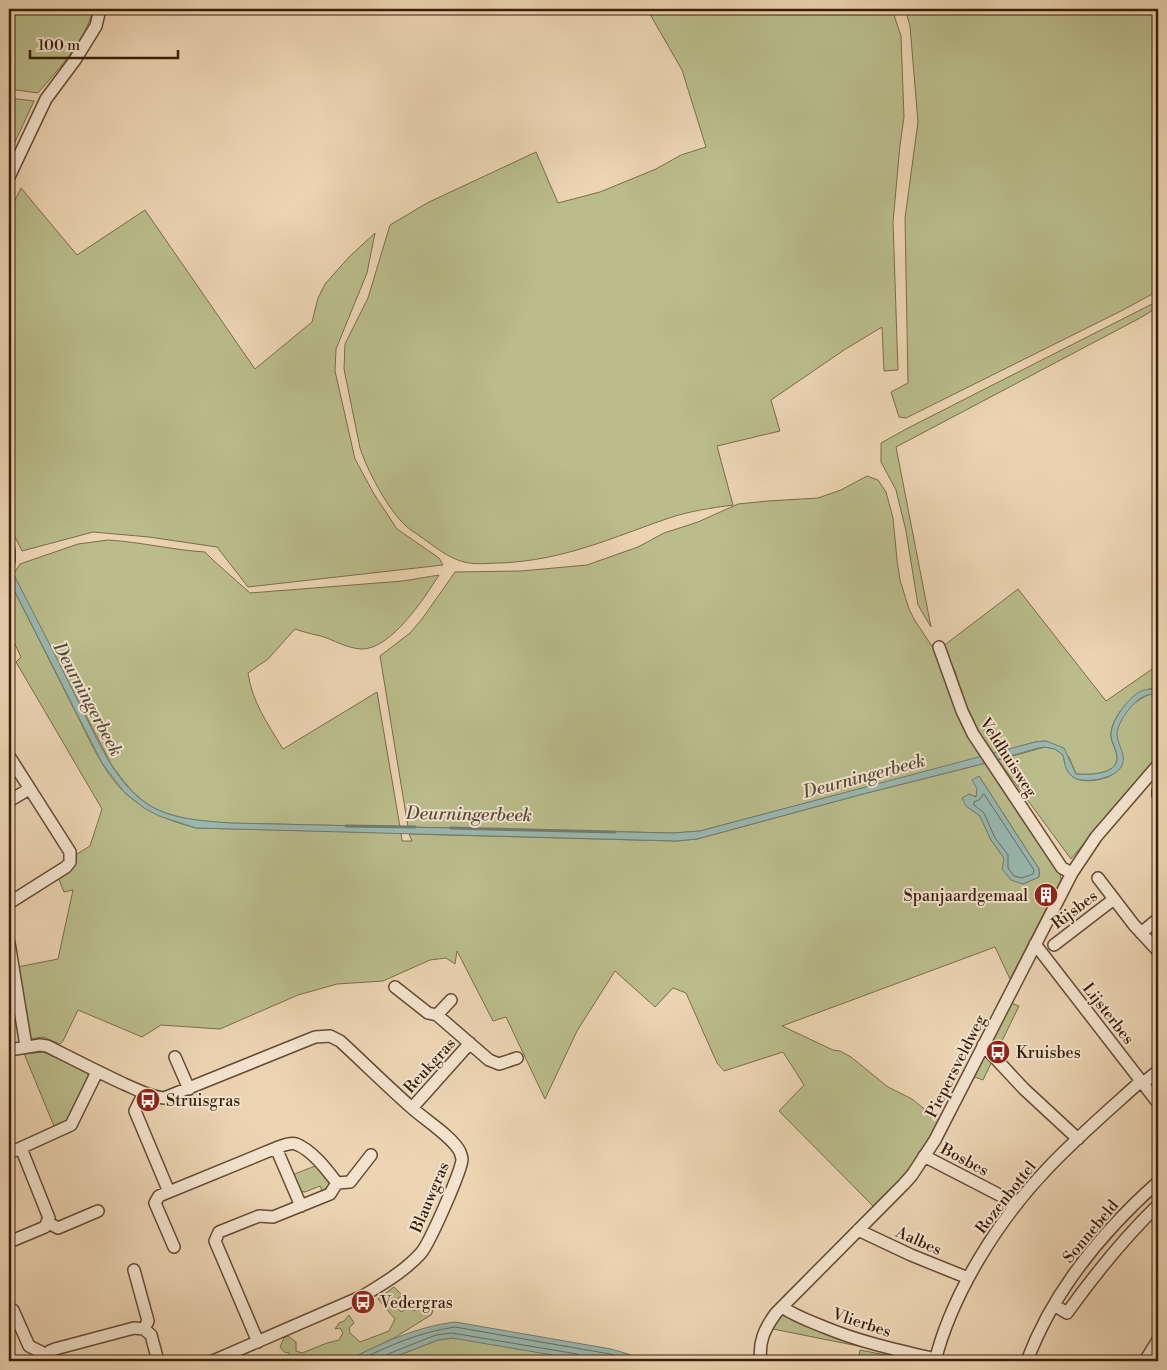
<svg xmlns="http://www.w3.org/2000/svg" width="1167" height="1370" font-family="'Libre Bodoni',serif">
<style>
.green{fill:#babc8b;stroke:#7a6c4a;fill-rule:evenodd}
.water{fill:#99b8b0;stroke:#737a6e}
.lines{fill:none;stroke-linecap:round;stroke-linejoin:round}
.shore{stroke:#6a6a5d;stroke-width:1}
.stream{stroke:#737a6e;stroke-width:3}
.minor-casing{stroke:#664b34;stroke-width:14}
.minor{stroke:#f3e3ce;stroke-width:11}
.labels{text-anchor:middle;stroke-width:4;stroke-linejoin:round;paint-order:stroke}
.street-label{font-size:16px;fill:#3a1d0a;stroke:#f3e3ce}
.poi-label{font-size:16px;fill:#3a1d0a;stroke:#f3e3ce;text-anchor:start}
.water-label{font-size:18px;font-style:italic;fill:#564c3c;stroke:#f3e3ce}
</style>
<rect width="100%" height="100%" fill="#ecd4b3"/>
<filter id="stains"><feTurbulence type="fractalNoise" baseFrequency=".004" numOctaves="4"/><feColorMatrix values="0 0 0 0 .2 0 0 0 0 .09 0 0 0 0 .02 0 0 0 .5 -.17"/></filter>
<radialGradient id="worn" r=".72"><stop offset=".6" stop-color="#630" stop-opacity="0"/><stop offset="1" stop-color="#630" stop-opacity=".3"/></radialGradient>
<path class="green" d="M 9,9 L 93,9 C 86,41 59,68 38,93 L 9,89 Z
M 647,9 L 892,9 L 901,36 L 904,117 L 900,145 L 893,222 L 898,370 L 884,371 L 882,327 L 844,350 L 771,400 L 780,431 L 717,446 L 733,505 C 711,508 690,511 669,518 C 611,538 565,560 501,563 C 489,563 476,565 464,562 C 448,558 434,546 421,537 C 416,533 410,530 406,526 C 388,510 367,470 360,448 L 344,369 L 345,344 L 368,298 L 390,225 L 427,203 L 536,152 L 558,203 L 600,192 L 656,169 L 681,155 L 706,147 L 682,70 Z
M 905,9 L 1158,9 L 1158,291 L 1123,310 L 906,418 L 899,417 L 891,392 L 908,383 L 905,218 L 918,122 L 910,26 Z
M 9,98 L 34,101 L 9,155 Z
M 21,188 L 77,255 L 145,210 L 255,369 L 312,322 L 318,298 L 325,284 L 349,257 L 375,233 L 367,273 L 336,349 L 335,371 L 355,459 L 374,494 L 397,529 L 439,558 L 443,565 L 248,587 L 217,547 L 149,537 L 93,532 L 22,551 L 13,533 L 12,519 L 9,513 L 9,212 Z
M 1158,301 L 1158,307 L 1140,318 L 896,447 L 931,627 L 918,605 L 906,531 L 896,490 L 881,462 L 881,443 L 908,428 Z
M 867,476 L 878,480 L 886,492 L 893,518 L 897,560 L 900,580 L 909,609 L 914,619 L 939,657 L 982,757 L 700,831 L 673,833 L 408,827 L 380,656 L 410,633 L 422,619 L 455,572 L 521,571 L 587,565 L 638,547 L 664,533 L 698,522 L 738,504 L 768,501 L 818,498 L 841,490 Z
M 108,540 C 141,542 173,550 205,552 L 213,560 L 250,593 L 403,581 L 439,575 C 425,597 391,650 361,649 C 346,648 334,640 321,636 C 312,634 303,632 295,629 L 268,659 L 248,673 C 252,702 268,724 283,749 L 377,692 L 400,827 C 357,826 315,825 273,824 C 236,823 191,825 156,809 C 137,800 123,781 111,764 L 13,575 L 20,564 L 78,544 Z
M 9,580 C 31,623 52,666 74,709 C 89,738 102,771 125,793 C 146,812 170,821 196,828 L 401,833 L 402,841 L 412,841 L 409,834 L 676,841 L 697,839 L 863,794 L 986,763 L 1060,871 L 1061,880 L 1010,979 L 995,947 L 782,1026 L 833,1050 L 840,1051 L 851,1057 L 888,1087 L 912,1099 L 939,1121 L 913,1164 L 875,1208 L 779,1111 L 804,1085 L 783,1052 L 724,1071 L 717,1063 L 686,993 L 673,988 L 655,1007 L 615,971 L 577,1031 L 545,1099 L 506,1017 L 493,1021 L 457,951 L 455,964 L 446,958 L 430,960 L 383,981 L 337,984 L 298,995 L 220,1029 L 161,1025 L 142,1037 L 78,1010 L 63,1041 L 60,1044 L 43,1037 L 30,1039 L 17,967 L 58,959 L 73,890 L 64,892 L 58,877 L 73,867 L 77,854 L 90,846 L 102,809 L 16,662 L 21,657 L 9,632 ZM 979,776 L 1039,869 L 1039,877 L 1023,884 L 991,840 L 980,816 L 966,806 L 969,794 L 976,797 Z
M 1018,589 L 1106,701 L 1158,665 L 1158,689 C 1155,689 1150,688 1147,690 C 1131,696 1112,716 1111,734 C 1111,743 1116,748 1117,756 C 1119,775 1089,775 1076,774 L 1069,757 L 1046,741 L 1035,742 L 994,754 L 976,728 L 965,705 L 955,671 L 942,647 Z
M 1151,694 L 1158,694 L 1158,755 L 1071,859 L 998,760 L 1045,747 L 1055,749 L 1063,755 C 1065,762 1065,769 1070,774 C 1078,784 1097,781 1108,777 C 1113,775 1117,771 1121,767 C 1120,756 1114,739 1117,727 C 1122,713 1137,698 1151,694 Z
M 1009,1002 L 1019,1006 L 983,1080 L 972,1076 Z
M 43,1052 L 88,1072 L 88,1076 L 70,1119 L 54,1126 L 25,1056 L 25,1054 Z
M 315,1166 L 328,1177 L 330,1186 L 323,1193 L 320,1186 L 305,1192 L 298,1191 L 292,1175 Z
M 394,1287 L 402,1295 L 393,1303 L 401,1312 L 409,1306 L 414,1311 L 426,1302 L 433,1311 L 431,1315 L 394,1338 L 346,1361 L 289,1361 L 290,1357 L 289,1353 L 284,1352 L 280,1347 L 284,1338 L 288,1336 L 296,1342 L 296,1351 L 302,1353 L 327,1343 L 339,1340 L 343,1333 L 340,1328 L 335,1329 L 339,1323 L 344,1321 L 349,1315 L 354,1323 L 349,1328 L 350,1333 L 360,1342 L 389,1331 L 395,1319 L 378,1299 Z
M 781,1314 L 784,1314 L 868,1347 L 868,1348 L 768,1328 Z
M 452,1338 L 462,1338 L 588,1361 L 384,1361 L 438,1340 Z
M 860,1350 L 916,1361 L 858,1361 Z"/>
<path class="water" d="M 14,575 C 35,616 56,656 76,697 C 96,735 115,789 156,809 C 179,820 206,821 230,823 L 673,833 L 700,831 L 1035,742 L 1046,741 L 1064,748 L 1076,774 C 1089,775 1119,775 1117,756 C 1116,748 1111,742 1111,734 C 1112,719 1127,700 1139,692 C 1145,689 1152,689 1158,689 L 1158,694 C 1153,694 1148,694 1143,697 C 1133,701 1117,723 1117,734 C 1117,745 1128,756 1121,767 C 1115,779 1081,785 1072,776 C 1065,771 1065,763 1063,755 L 1055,749 L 1044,747 L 1038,748 L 986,763 L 863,794 L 697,839 L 676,841 L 196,828 L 159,816 L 144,808 L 124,792 L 102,763 L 9,580 L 9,578 Z
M 979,776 L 1039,869 L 1039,877 L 1023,884 L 1011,880 L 1002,869 L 1004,858 L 991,840 L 980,816 L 966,806 L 962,798 L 969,794 L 976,797 L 977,789 L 972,780 Z
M 455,1322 L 611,1349 L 628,1354 L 645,1361 L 588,1361 L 452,1338 L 438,1340 L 384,1361 L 346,1361 C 382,1343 415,1327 455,1322 Z"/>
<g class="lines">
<path class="shore" d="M 984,794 L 1034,870 L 1033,874 L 1022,878 L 1014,876 L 1008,868 L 1008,855 L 995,838 L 984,813 L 974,805 L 974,802 L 979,800 Z
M 357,1361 C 389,1346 419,1332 455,1327 L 610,1354 L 633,1361
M 384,1361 L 385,1357 L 388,1354 L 436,1335 L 452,1333 L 577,1354 L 581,1357 L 581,1361"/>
<path class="stream" d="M 346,826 L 415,827
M 451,828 L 615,832"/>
<g class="minor-casing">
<path id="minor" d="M 9,177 L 46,99 L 75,60 L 96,26 L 100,9
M 9,550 L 9,561
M 939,647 L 962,711 L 973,734 L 1062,868 L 1072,873
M 9,756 L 70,852 L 70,862 L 66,867 L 9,903
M 1158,791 L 1158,795
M 9,801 L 29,789
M 1098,878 L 1134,925 L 1158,951
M 1141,933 L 1158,919
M 9,943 L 26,1046
M 1035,944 L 1158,1103
M 1054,945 L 1114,899
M 395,987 L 428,1013 L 437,1015 L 489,1060 L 499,1064 L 517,1058
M 437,1015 L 451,1000
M 983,1045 L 1024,1089 L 1078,1139
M 9,1050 L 40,1045 L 47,1046 C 73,1059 98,1072 124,1084 C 138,1090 150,1097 164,1098 L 315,1037 L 330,1036 L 340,1041 C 364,1063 387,1086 412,1108 C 424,1119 454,1138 460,1152 C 460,1152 462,1158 462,1159 C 462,1170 429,1244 421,1253 C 405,1271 384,1283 363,1296 L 213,1361
M 175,1057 L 189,1089
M 1143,1083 L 1158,1071
M 144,1093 L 135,1111 L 169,1192
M 412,1108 L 470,1043
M 276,1148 L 301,1206
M 9,1150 L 14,1151 L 71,1125 L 97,1072
M 924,1156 L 1017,1204
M 47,1222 L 58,1228 L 98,1211
M 858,1230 L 911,1255 L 968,1278
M 9,1242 L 45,1227 L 49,1218 L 21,1148
M 174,1247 L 155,1203 L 159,1196 L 276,1148 C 282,1146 290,1142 296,1144 C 312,1150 327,1170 337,1183
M 134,1270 L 148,1321 L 144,1329 L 151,1335 L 158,1361
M 1054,1305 L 1067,1313 C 1095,1274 1124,1238 1158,1205
M 782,1307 C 795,1316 809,1321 824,1327 C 860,1342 897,1350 935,1359
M 13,1310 L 29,1346 L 47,1355
M 258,1342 L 215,1241 L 219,1232 L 259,1216 L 273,1217 L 330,1194 L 337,1183 L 350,1182 L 371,1155
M 45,1361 L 50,1351 L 55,1349 L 134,1328 L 144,1329
M 761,1361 C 758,1342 765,1328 776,1313 L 904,1184 L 912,1175 L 935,1140 L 1072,873 L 1096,837 L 1158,765
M 935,1361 C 952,1294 998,1220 1047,1169 C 1076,1138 1109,1110 1141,1081
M 1027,1361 C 1053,1291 1103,1231 1158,1182
M 1145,1361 L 1158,1340"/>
</g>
<use href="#minor" class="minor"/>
</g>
<defs>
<g id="building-disc" transform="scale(1.25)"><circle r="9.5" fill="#8f2418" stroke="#f3e3ce"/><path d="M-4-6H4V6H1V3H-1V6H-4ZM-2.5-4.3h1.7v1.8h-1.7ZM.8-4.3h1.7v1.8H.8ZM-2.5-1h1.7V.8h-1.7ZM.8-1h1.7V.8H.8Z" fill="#fff"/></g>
<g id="bus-disc" transform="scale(1.25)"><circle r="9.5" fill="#8f2418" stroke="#f3e3ce"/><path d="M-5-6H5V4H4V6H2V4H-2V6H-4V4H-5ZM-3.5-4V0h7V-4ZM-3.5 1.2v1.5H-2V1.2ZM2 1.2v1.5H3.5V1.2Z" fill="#fff"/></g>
</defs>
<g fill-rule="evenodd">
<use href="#building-disc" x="1046" y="895"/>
<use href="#bus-disc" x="998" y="1052"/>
<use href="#bus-disc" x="148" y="1100"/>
<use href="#bus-disc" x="363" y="1302"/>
</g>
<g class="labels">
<g class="street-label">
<text transform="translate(1009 757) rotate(57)" y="6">Veldhuisweg</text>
<text transform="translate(1074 909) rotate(-37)" y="6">Rijsbes</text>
<text transform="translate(1109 1013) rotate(52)" y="6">Lijsterbes</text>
<text transform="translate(429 1065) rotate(-48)" y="6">Reukgras</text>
<text transform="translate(955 1066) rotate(-63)" y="6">Piepersveldweg</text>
<text transform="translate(965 1159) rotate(28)" y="6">Bosbes</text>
<text transform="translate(429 1197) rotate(-67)" y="6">Blauwgras</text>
<text transform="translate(1005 1197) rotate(-52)" y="6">Rozenbottel</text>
<text transform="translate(1090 1231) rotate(-50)" y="6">Sonnebeld</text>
<text transform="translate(919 1240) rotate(24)" y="6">Aalbes</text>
<text transform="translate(862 1322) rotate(18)" y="6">Vlierbes</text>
</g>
<g class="poi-label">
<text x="1028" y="901" text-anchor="end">Spanjaardgemaal</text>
<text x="1016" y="1058">Kruisbes</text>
<text x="166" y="1106">Struisgras</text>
<text x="380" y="1308">Vedergras</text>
</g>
<g class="water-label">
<text transform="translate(88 699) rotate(62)" y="6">Deurningerbeek</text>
<text transform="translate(864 776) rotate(-15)" y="6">Deurningerbeek</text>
<text transform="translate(469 814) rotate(1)" y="6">Deurningerbeek</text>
</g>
</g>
<rect width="1167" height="1370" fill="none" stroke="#ecd4b3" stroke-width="30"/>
<rect x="10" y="10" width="1147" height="1350" fill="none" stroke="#3a1d0a" stroke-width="2.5"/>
<rect x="15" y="15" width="1137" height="1340" fill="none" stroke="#3a1d0a"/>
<path d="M30 50v8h148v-8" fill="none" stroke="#3a1d0a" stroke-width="2.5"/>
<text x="38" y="50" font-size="15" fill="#3a1d0a" stroke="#f3e3ce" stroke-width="4" paint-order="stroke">100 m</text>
<rect width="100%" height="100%" filter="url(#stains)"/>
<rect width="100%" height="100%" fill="url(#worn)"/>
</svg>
